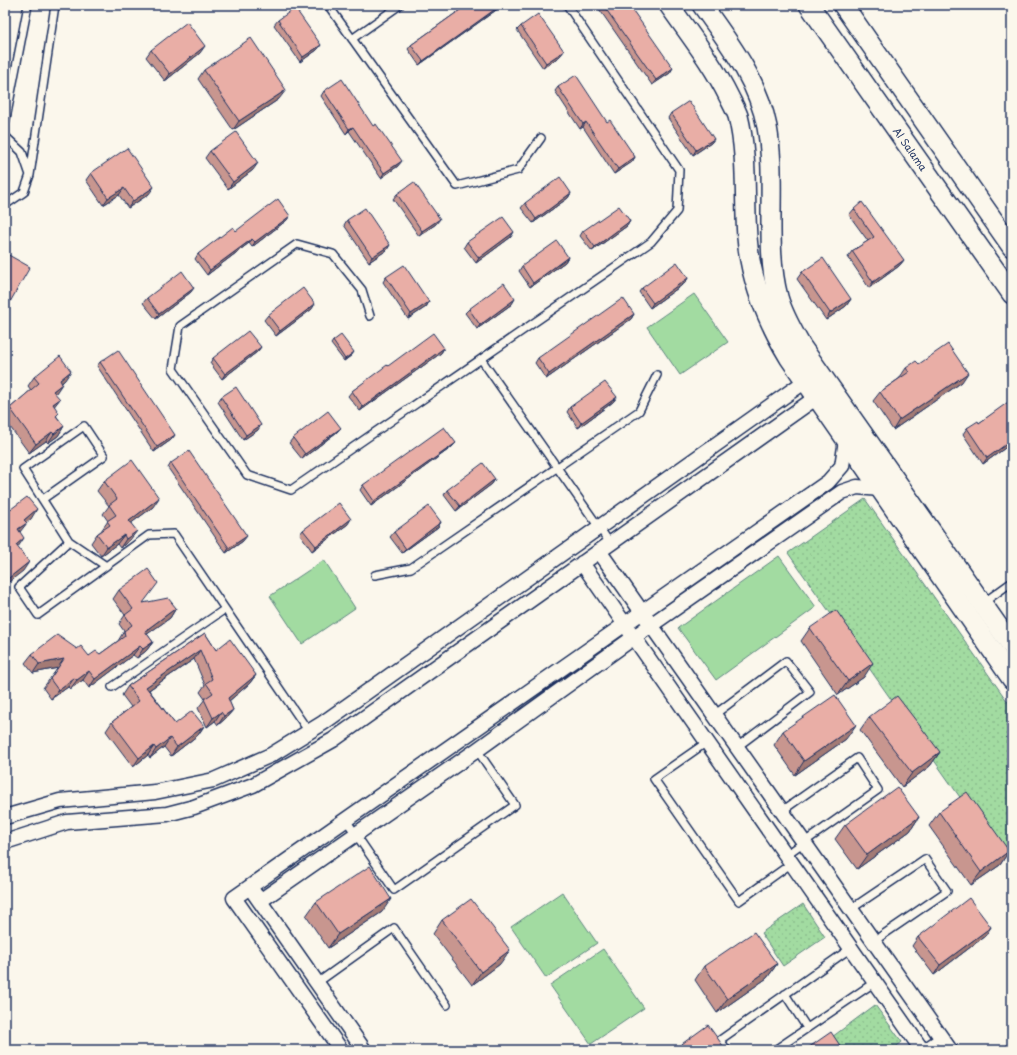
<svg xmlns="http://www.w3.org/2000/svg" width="1017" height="1055" font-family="'Playpen Sans',sans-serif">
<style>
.grass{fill:url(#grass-dots);stroke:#5e8580}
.pitch{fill:#a2dba1;stroke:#5e8580}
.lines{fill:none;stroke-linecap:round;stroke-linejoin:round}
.lane-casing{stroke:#1b2f5e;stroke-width:10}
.street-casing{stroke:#1b2f5e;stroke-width:17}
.secondary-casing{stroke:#1b2f5e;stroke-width:22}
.lane{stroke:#fbf7ec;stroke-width:7}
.street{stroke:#fbf7ec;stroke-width:14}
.secondary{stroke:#fbf7ec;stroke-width:19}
.wall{fill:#c8968f;stroke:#1b2f5e}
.shaded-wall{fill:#a37a74;stroke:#1b2f5e}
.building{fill:#e9aea6;stroke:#1b2f5e}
.labels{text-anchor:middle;stroke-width:4;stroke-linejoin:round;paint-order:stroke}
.street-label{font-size:10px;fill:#1b2f5e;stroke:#fbf7ec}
</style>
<defs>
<pattern id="grass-dots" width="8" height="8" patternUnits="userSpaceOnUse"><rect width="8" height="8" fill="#a2dba1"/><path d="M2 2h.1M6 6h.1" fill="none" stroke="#8bbc8d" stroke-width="1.8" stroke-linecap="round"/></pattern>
</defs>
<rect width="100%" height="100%" fill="#fbf7ec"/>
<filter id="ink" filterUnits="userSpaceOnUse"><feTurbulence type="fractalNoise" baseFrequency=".025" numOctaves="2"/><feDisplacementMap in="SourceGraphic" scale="8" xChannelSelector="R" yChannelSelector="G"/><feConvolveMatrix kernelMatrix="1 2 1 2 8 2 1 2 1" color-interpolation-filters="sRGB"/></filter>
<g filter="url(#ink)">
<path class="grass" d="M 865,499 L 1012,708 L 1012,846 L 1000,854 L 788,553 Z
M 803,904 L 825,937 L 783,966 L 761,933 Z
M 875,1005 L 902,1042 L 892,1050 L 841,1050 L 832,1037 Z"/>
<path class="pitch" d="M 694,294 L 728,342 L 680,375 L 647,327 Z
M 779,556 L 816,607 L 716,680 L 678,628 Z
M 324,560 L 355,608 L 302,644 L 270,596 Z
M 562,892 L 597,943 L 546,978 L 511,927 Z
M 603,949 L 644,1008 L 591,1044 L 550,985 Z"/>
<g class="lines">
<g class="lane-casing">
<path id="lane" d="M 328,5 L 457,186 L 518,170 L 541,138
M 352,39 L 400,5
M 5,124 L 28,5
M 5,136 L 22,152 L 30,175 L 24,192 L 5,205
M 30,175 L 55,5
M 370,316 L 362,290 L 333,254 L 297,244 L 180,326 L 173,369 L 247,475 L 291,490 L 651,242 L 677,211 L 679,170 L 567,5
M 481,359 L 610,543
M 43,499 L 104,456 L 84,426 L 23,469 L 69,541 L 19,587 L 38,615 L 149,535 L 174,534 L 309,732
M 69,541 L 106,566
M 375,575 L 411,568 L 639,411 L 657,375
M 983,603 L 1012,582
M 112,687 L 225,609
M 714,715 L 786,661 L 810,692 L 737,747
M 707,742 L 654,779 L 739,901 L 792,863
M 782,811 L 857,758 L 878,790 L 786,855
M 346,820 L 394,890 L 515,805 L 477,750
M 851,909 L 925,859 L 947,891 L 874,941
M 317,983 L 394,928 L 447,1005
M 785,994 L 807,1028
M 727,1050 L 720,1040 L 851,948
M 775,1050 L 875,982
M 920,1050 L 941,1036"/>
</g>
<g class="street-casing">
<path id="street" d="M 599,551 L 950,1050
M 582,563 L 922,1050
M 5,817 L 60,801 L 155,792 L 214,780 L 271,755 L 323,723 L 814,375
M 5,842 L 67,822 L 167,814 L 194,807 L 253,785 L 333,740 L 824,392
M 254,893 L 364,1050
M 260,901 L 477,750 L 651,625 L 842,492 L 857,487 L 880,489
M 341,1050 L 234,898 L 828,482 L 842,466 L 846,440"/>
</g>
<g class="secondary-casing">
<g id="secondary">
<path d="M 669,5 C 690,35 713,64 729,97 C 732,103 736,110 738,116 C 748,156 744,197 747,237 C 750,281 767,320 789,357 L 1012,679"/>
<path d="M 702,5 C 729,43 758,80 767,127 C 777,181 764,245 778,297 C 783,315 792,330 801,346 L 1012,646"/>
<path id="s1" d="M 809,5 L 1012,294"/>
<path d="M 843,5 L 1012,247"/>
</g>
</g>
<use href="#lane" class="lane"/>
<use href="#street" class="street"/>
<use href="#secondary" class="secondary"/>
</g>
<path class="wall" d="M 467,5 L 502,5 L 499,8 L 419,65 L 408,49 L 411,45 Z
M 597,5 L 629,5 L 670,73 L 652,85 L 597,6 Z
M 278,20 L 321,45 L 317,50 L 300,62 L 274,25 Z
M 521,26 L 564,51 L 560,56 L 543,68 L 517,30 Z
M 151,50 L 200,53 L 165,81 L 146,57 Z
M 204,70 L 279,99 L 233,130 L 198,79 Z
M 558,87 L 607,122 L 635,157 L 632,162 L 614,174 L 583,127 L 580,129 L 555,91 Z
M 324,91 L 398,166 L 381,178 L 349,131 L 346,134 L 321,96 Z
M 671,113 L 714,139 L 711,143 L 693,155 L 668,118 Z
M 210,151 L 253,170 L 228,189 L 205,158 Z
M 91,173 L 149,194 L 128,208 L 119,195 L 103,205 L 86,180 Z
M 571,193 L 568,198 L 533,223 L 521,208 L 525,203 Z
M 397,194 L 436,224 L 419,236 L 393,199 Z
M 854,209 L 904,260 L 899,266 L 869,288 L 848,257 L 852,251 L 868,241 L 849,215 Z
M 287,220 L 252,247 L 249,243 L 207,275 L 195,259 L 198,254 L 236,231 Z
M 347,220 L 387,250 L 369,262 L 344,225 Z
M 630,221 L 627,226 L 592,251 L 580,236 L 583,231 Z
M 511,237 L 476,263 L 464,247 L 467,242 Z
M 5,253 L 10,302 L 5,308 Z
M 568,257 L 565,262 L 530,287 L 519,271 L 522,266 Z
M 802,272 L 851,299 L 846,306 L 826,320 L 797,279 Z
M 386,277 L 429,302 L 426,307 L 408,319 L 383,282 Z
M 688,278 L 685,283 L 650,308 L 639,292 L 642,288 Z
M 191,292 L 156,319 L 143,303 L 147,298 Z
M 512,304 L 477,329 L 465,313 L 469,309 Z
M 312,309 L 276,336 L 264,320 L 268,315 Z
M 634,314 L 631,319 L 546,379 L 535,363 L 538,358 Z
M 333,341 L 352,355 L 344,361 L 331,344 Z
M 261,347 L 257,352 L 222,379 L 210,363 L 213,358 Z
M 444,348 L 441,353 L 360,411 L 348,396 L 352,391 L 388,366 Z
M 100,362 L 175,435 L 171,440 L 154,452 L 97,366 Z
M 906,368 L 962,382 L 893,430 L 873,401 L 880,392 L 900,378 L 900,377 Z
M 34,377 L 65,380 L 62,383 L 55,393 L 54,406 L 57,417 L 64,426 L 58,436 L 48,443 L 46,441 L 29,453 L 5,420 L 5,415 L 10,408 L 31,390 L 28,386 Z
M 221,397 L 258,430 L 243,440 L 218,402 Z
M 617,397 L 613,402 L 578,428 L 567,412 L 570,407 Z
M 1012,401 L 1012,443 L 983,464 L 963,434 L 967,428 L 979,423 Z
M 341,428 L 337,432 L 302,459 L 289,443 L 293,438 Z
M 456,443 L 452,447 L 371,506 L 360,490 L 363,485 Z
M 171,463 L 243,541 L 226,553 L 168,468 Z
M 495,479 L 492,484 L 456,511 L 444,495 L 447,490 Z
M 104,481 L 153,507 L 131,523 L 130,540 L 120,548 L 117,544 L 101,556 L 91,543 L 97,534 L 101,531 L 108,521 L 103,514 L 109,506 L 97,491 Z
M 441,522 L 438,527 L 402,553 L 390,537 L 394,532 Z
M 348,524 L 312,551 L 300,534 L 303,530 Z
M 119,590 L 143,603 L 176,608 L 170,618 L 147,634 L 153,642 L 146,651 L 137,658 L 133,655 L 89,688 L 83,680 L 70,689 L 68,687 L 51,699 L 43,688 L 58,668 L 33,673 L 25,663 L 32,654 L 77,649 L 89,656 L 100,654 L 118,641 L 124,631 L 119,624 L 125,615 L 113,599 Z
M 810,628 L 864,677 L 838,695 L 801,641 Z
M 205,633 L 216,650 L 256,675 L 249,684 L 229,701 L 233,710 L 226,718 L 218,725 L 215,721 L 207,727 L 198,708 L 205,699 L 200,692 L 205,685 L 194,659 L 149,690 L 175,724 L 204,726 L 198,735 L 171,756 L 164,747 L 150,758 L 148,755 L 133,767 L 106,731 L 112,722 L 131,707 L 122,695 L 128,686 Z
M 869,717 L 940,752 L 930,766 L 902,787 L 860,730 Z
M 783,731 L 846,739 L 795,775 L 774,745 Z
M 939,812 L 1009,851 L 1000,865 L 971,885 L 929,826 Z
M 919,817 L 910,831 L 857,869 L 835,839 L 845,825 Z
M 316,902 L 382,912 L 328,948 L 306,916 Z
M 442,920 L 500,964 L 472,985 L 433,934 Z
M 991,927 L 985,936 L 934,975 L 912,946 L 918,937 Z
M 777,964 L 767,978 L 717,1013 L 695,980 L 704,966 Z
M 679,1046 L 726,1050 L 676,1050 Z"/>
<path class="shaded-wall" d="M 501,5 L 502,5 L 499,8 L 419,65 L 423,61 Z
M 321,45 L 317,50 L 300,62 L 303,57 Z
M 205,46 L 200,53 L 165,81 L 170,74 Z
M 564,51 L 560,56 L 543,68 L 546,63 Z
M 673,68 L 670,73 L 652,85 L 656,80 Z
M 286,90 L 279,99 L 233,130 L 239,121 Z
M 586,122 L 583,127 L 580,129 L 583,124 Z
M 353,127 L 346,134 L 349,129 Z
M 714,139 L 711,143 L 693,155 L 696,150 Z
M 635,157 L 632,162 L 614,174 L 618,169 Z
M 402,161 L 398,166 L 381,178 L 384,173 Z
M 258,163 L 253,170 L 228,189 L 233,182 Z
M 154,187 L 149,194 L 128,208 L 133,201 Z
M 124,188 L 119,195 L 103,205 L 108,198 Z
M 571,193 L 568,198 L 533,223 L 536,219 Z
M 290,216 L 287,220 L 252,247 L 255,242 Z
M 440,219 L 436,224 L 419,236 L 422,231 Z
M 630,221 L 627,226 L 592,251 L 595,247 Z
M 514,232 L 511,237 L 476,263 L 479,258 Z
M 252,239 L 249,243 L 207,275 L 210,270 Z
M 390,245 L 387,250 L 369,262 L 372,257 Z
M 568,257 L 565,262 L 530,287 L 533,283 Z
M 904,260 L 899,266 L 869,288 L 873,282 Z
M 688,278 L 685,283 L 650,308 L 653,303 Z
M 194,288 L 191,292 L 156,319 L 159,314 Z
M 515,299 L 512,304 L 477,329 L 480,325 Z
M 851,299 L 846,306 L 826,320 L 830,313 Z
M 429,302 L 426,307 L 408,319 L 411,314 Z
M 315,304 L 312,309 L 276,336 L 280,331 Z
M 634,314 L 631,319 L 546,379 L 549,374 Z
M 261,347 L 257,352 L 222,379 L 225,374 Z
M 444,348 L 441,353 L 360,411 L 363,407 Z
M 354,352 L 352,355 L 344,361 L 345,359 Z
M 71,371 L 65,380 L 53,390 L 60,380 Z
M 968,373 L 962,382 L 893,430 L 899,420 Z
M 62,384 L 56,393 L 47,400 L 53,391 Z
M 617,397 L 613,402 L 578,428 L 581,423 Z
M 60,399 L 53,408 L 53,404 Z
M 261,425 L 258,430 L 243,440 L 246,435 Z
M 64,426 L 58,436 L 48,443 L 54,434 Z
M 341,428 L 337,432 L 302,459 L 305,454 Z
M 52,432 L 46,441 L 29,453 L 36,444 Z
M 175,435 L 171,440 L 154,452 L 157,447 Z
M 1012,440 L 1012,443 L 983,464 L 987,458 Z
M 456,443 L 452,447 L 371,506 L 374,501 Z
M 495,479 L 492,484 L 456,511 L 460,506 Z
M 159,498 L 153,507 L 122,530 L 129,521 Z
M 37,509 L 31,519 L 18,529 L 24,520 Z
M 351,519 L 348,524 L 312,551 L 316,546 Z
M 441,522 L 438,527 L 402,553 L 406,549 Z
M 27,523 L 20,532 L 18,529 Z
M 137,531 L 130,540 L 120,548 L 126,539 Z
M 124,535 L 117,544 L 101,556 L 107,547 Z
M 247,536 L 243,541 L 226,553 L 229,548 Z
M 24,538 L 18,547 L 16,545 Z
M 29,562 L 23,571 L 5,585 L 5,581 Z
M 176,608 L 170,618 L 139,640 L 145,631 Z
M 153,642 L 146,651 L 137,658 L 143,649 Z
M 140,646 L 133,655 L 89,688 L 95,679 Z
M 200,650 L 194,659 L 140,696 L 146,687 Z
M 64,659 L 58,668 L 33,673 L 39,664 Z
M 873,663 L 864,677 L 838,695 L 848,681 Z
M 89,671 L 83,680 L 70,689 L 77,680 Z
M 256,675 L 249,684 L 222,707 L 228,698 Z
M 74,678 L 68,687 L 51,699 L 58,690 Z
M 233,710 L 226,718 L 218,725 L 224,716 Z
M 221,712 L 215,721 L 207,727 L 213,718 Z
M 856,725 L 846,739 L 795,775 L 804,761 Z
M 204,726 L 198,735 L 171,756 L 177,747 Z
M 170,738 L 164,747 L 150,758 L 156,749 Z
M 154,746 L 148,755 L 133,767 L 139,758 Z
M 940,752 L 930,766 L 902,787 L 912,773 Z
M 919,817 L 910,831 L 857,869 L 867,855 Z
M 1009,851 L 1000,865 L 971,885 L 981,872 Z
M 391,899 L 382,912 L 328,948 L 338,934 Z
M 991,927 L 985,936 L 934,975 L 940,965 Z
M 510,950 L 500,964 L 472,985 L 481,972 Z
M 777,964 L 767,978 L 717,1013 L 727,999 Z"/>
<path class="building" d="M 467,5 L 501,5 L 423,61 L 411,45 Z
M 603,5 L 629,5 L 673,68 L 656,80 Z
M 295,8 L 321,45 L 303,57 L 278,20 Z
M 538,14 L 564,51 L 546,63 L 521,26 Z
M 187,22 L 205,46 L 170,74 L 151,50 Z
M 251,38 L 286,90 L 239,121 L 204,70 Z
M 576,75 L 607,122 L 610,120 L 635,157 L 618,169 L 586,122 L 583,124 L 558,87 Z
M 342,79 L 373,126 L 376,124 L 402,161 L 384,173 L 353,127 L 349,129 L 324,91 Z
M 689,101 L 714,139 L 696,150 L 671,113 Z
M 236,132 L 258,163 L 233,182 L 210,151 Z
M 127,148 L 154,187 L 133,201 L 124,188 L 108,198 L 91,173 Z
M 560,177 L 571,193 L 536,219 L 525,203 Z
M 414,182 L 440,219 L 422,231 L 397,194 Z
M 278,199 L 290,216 L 255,242 L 252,239 L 210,270 L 198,254 L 233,227 L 236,231 Z
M 862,202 L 904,260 L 873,282 L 852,251 L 874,237 L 854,209 Z
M 619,206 L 630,221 L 595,247 L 583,231 Z
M 365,208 L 390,245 L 372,257 L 347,220 Z
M 503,217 L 514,232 L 479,258 L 467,242 Z
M 557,241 L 568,257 L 533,283 L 522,266 Z
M 5,253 L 30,267 L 10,302 L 5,299 Z
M 823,258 L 851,299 L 830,313 L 802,272 Z
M 677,262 L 688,278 L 653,303 L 642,288 Z
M 404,265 L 429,302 L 411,314 L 386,277 Z
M 182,271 L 194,288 L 159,314 L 147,298 Z
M 504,283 L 515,299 L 480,325 L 469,309 Z
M 303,288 L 315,304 L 280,331 L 268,315 Z
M 623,298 L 634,314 L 549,374 L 538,358 Z
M 248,331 L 261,347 L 225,374 L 213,358 Z
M 433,333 L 444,348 L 363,407 L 352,391 L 387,365 L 388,366 Z
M 341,335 L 354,352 L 345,359 L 333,341 Z
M 948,344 L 968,373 L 899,420 L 880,392 L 909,372 L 906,368 L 916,361 L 919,364 Z
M 118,350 L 175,435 L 157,447 L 100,362 Z
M 60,356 L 71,371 L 60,380 L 62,384 L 53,391 L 60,399 L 53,404 L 59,413 L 56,416 L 64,426 L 54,434 L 52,432 L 36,444 L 10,408 L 39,383 L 34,377 Z
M 605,382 L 617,397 L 581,423 L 570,407 Z
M 236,387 L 261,425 L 246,435 L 221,397 Z
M 1011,400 L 1012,401 L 1012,440 L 987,458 L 967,428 L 978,421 L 979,423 Z
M 328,411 L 341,428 L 305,454 L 293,438 Z
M 444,427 L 456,443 L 374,501 L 363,485 Z
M 189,451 L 247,536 L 229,548 L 171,463 Z
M 132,460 L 159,498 L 129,521 L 137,531 L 126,539 L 124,535 L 107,547 L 97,534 L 110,525 L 107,521 L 116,515 L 109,505 L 117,499 L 104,481 Z
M 483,463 L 495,479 L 460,506 L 447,490 Z
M 27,497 L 37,509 L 24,520 L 27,523 L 18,529 L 24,538 L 16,545 L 29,562 L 5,581 L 5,507 L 8,505 L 11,509 Z
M 339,503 L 351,519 L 316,546 L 303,530 Z
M 429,506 L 441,522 L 406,549 L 394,532 Z
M 148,569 L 158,583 L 143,603 L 168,598 L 176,608 L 145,631 L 153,642 L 143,649 L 140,646 L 95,679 L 89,671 L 77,680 L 74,678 L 58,690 L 50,679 L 64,659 L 39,664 L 32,654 L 57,635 L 77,649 L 81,646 L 89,656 L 96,651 L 100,654 L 125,636 L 124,631 L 132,625 L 125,615 L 133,609 L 119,590 Z
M 836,610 L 873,663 L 848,681 L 810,628 Z
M 205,633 L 216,650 L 230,639 L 256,675 L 228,698 L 233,710 L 224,716 L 221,712 L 213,718 L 204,699 L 213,693 L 206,683 L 212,679 L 200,650 L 146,687 L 175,724 L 192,711 L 204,726 L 177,747 L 170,738 L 156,749 L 154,746 L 139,758 L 112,722 L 139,701 L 128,686 Z
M 835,695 L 856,725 L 804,761 L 783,731 Z
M 897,696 L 940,752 L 912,773 L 869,717 Z
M 897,787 L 919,817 L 867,855 L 845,825 Z
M 967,792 L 1009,851 L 981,872 L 939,812 Z
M 370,866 L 391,899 L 338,934 L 316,902 Z
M 969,898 L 991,927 L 940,965 L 918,937 Z
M 471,899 L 510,950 L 481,972 L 442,920 Z
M 754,932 L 777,964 L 727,999 L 704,966 Z
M 708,1025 L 726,1050 L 682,1050 L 679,1046 Z
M 831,1032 L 843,1050 L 805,1050 Z"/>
</g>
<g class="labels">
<g class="street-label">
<text dy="4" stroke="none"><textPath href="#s1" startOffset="176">Al Salama</textPath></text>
</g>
</g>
<rect width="1017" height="1055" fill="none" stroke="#fbf7ec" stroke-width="20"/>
<rect x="10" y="10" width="997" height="1035" fill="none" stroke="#1b2f5e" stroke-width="1.5" filter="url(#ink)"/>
</svg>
